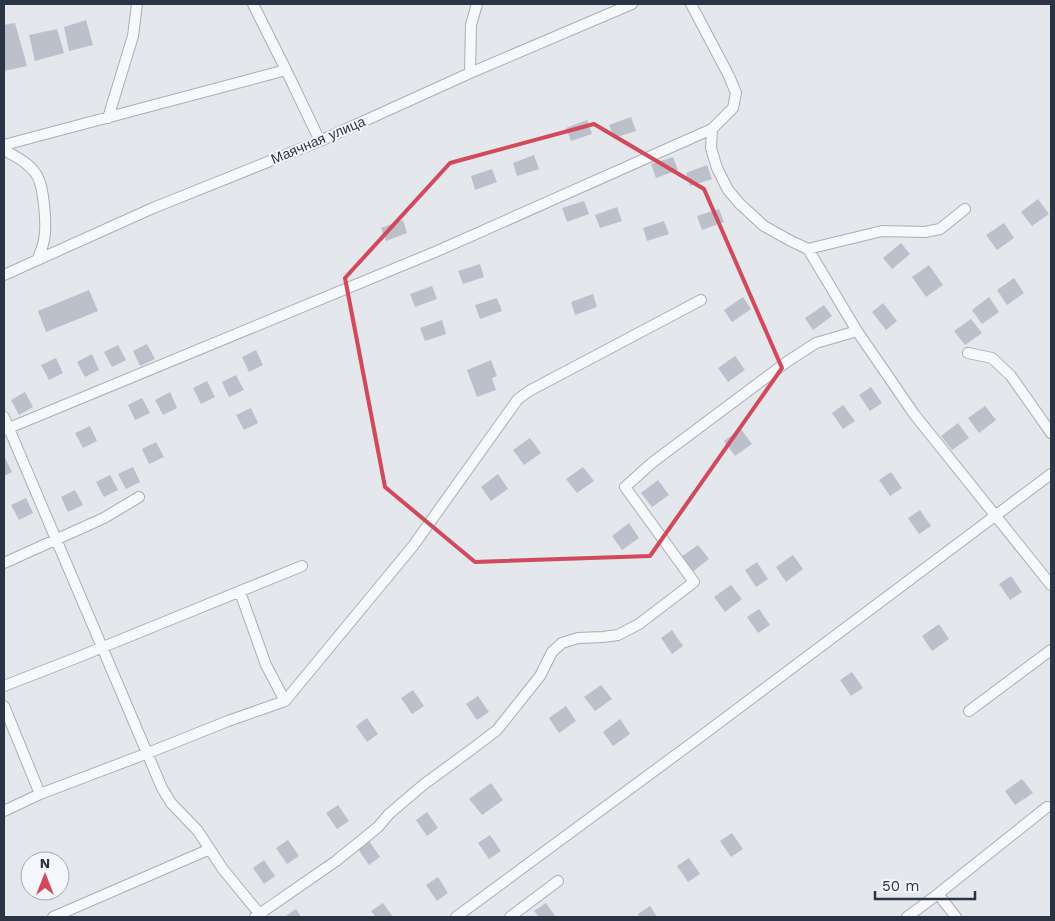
<svg xmlns="http://www.w3.org/2000/svg" width="1055" height="921" font-family="'Work Sans',sans-serif">
<style>
.building{fill:#bbc0ca}
.lines{fill:none;stroke-linecap:round;stroke-linejoin:round}
.minor-casing{stroke:#a9aeb7;stroke-width:12}
.minor{stroke:#f7f8fa;stroke-width:10}
.marked{fill:none;stroke:#d1495b;stroke-width:4;stroke-linejoin:round}
.labels{text-anchor:middle;stroke-width:4;stroke-linejoin:round;paint-order:stroke}
.street-label{font-size:14px;fill:#2b3445;stroke:#f4f6f9}
</style>
<rect width="100%" height="100%" fill="#e4e7ec"/>
<path class="building" d="M 86,20 L 93,45 L 69,51 L 64,27 Z
M 15,23 L 27,66 L 4,71 L 4,25 Z
M 57,29 L 64,53 L 35,61 L 29,35 Z
M 631,117 L 636,131 L 614,138 L 609,125 Z
M 587,120 L 592,134 L 571,141 L 566,128 Z
M 534,155 L 539,169 L 517,176 L 513,163 Z
M 673,157 L 678,170 L 656,178 L 651,164 Z
M 707,165 L 712,179 L 690,186 L 686,173 Z
M 492,169 L 497,182 L 475,190 L 471,176 Z
M 1038,199 L 1049,214 L 1032,226 L 1021,212 Z
M 584,201 L 589,214 L 567,222 L 562,208 Z
M 617,207 L 622,221 L 600,228 L 595,215 Z
M 719,209 L 724,222 L 702,230 L 697,216 Z
M 403,220 L 407,233 L 386,241 L 381,228 Z
M 664,221 L 669,234 L 647,241 L 643,228 Z
M 1004,223 L 1014,238 L 997,250 L 986,235 Z
M 901,243 L 910,254 L 892,269 L 883,258 Z
M 480,264 L 484,277 L 463,284 L 458,271 Z
M 929,265 L 943,285 L 926,297 L 912,277 Z
M 1014,278 L 1024,293 L 1007,305 L 997,290 Z
M 432,286 L 437,299 L 415,307 L 410,294 Z
M 89,290 L 98,311 L 46,332 L 38,311 Z
M 593,294 L 597,307 L 575,315 L 571,302 Z
M 743,297 L 751,309 L 732,322 L 724,310 Z
M 989,297 L 999,312 L 982,324 L 972,310 Z
M 497,298 L 502,311 L 480,319 L 475,305 Z
M 883,303 L 897,321 L 886,330 L 872,312 Z
M 824,305 L 832,316 L 813,330 L 805,318 Z
M 971,319 L 982,333 L 965,345 L 954,331 Z
M 442,320 L 446,334 L 425,341 L 420,328 Z
M 147,344 L 155,359 L 140,366 L 133,351 Z
M 118,345 L 126,360 L 112,367 L 104,352 Z
M 256,350 L 263,365 L 249,372 L 242,357 Z
M 92,354 L 99,370 L 85,377 L 77,362 Z
M 735,356 L 745,370 L 728,382 L 718,368 Z
M 56,358 L 63,373 L 49,380 L 41,365 Z
M 491,360 L 497,376 L 492,378 L 496,390 L 477,397 L 467,370 Z
M 236,375 L 244,390 L 229,397 L 222,382 Z
M 207,381 L 215,397 L 201,404 L 193,388 Z
M 871,387 L 882,403 L 870,411 L 859,395 Z
M 25,392 L 33,407 L 19,415 L 11,400 Z
M 170,392 L 177,408 L 163,415 L 155,400 Z
M 142,398 L 150,413 L 135,420 L 128,405 Z
M 843,405 L 855,421 L 843,429 L 832,413 Z
M 985,406 L 996,420 L 979,433 L 968,418 Z
M 251,408 L 258,423 L 244,430 L 236,415 Z
M 958,423 L 969,438 L 952,450 L 941,436 Z
M 90,426 L 97,441 L 83,448 L 75,433 Z
M 741,429 L 752,444 L 735,456 L 724,441 Z
M 530,438 L 541,453 L 524,465 L 513,450 Z
M 156,442 L 164,457 L 149,464 L 142,449 Z
M 4,456 L 12,472 L 4,476 Z
M 133,467 L 140,482 L 126,489 L 118,474 Z
M 583,467 L 594,481 L 577,493 L 566,479 Z
M 891,472 L 902,488 L 890,496 L 879,480 Z
M 498,474 L 508,489 L 491,501 L 481,487 Z
M 110,475 L 118,490 L 104,497 L 96,482 Z
M 658,480 L 669,495 L 652,507 L 641,493 Z
M 75,490 L 83,505 L 68,512 L 61,497 Z
M 26,498 L 33,513 L 19,520 L 11,505 Z
M 920,510 L 931,526 L 919,534 L 908,518 Z
M 629,523 L 639,538 L 622,550 L 612,536 Z
M 698,545 L 709,559 L 692,572 L 681,557 Z
M 793,555 L 803,569 L 786,582 L 776,567 Z
M 757,562 L 768,579 L 756,587 L 745,570 Z
M 1011,576 L 1022,592 L 1010,600 L 999,584 Z
M 731,585 L 742,599 L 725,612 L 714,597 Z
M 759,609 L 770,625 L 758,633 L 747,617 Z
M 939,624 L 949,639 L 932,651 L 922,636 Z
M 672,630 L 683,646 L 672,654 L 661,638 Z
M 852,672 L 863,688 L 851,696 L 840,680 Z
M 601,685 L 612,699 L 595,711 L 584,697 Z
M 413,690 L 424,706 L 412,714 L 401,698 Z
M 478,696 L 489,712 L 477,720 L 466,704 Z
M 566,706 L 576,721 L 559,733 L 549,718 Z
M 367,718 L 378,734 L 367,742 L 356,726 Z
M 620,719 L 630,734 L 613,746 L 603,732 Z
M 1022,779 L 1033,793 L 1015,805 L 1005,791 Z
M 491,783 L 503,800 L 482,815 L 469,799 Z
M 338,805 L 349,821 L 337,829 L 326,813 Z
M 427,812 L 438,828 L 427,836 L 416,820 Z
M 732,833 L 743,849 L 731,857 L 720,841 Z
M 490,835 L 501,851 L 489,859 L 478,843 Z
M 288,840 L 299,856 L 287,864 L 276,848 Z
M 369,841 L 380,857 L 369,865 L 358,849 Z
M 689,858 L 700,874 L 688,882 L 677,866 Z
M 264,860 L 275,876 L 264,884 L 253,868 Z
M 438,877 L 448,893 L 437,901 L 426,885 Z
M 383,903 L 393,917 L 376,917 L 371,911 Z
M 546,903 L 556,917 L 539,917 L 534,911 Z
M 650,906 L 657,917 L 640,917 L 638,914 Z
M 296,909 L 301,917 L 284,917 Z"/>
<g class="lines">
<g class="minor-casing">
<path id="minor" d="M 253,4 L 286,70 L 320,141
M 470,73 L 471,25 L 477,4
M 108,118 L 133,36 L 137,4
M 712,129 L 711,148 L 717,168 L 728,190 L 740,204 L 764,226 L 791,241 L 808,249 L 857,331 L 914,414 L 1051,585
M 4,145 L 286,70
M 4,150 C 16,157 28,162 36,174 C 44,185 47,226 44,240 C 43,246 40,253 38,259
M 808,249 L 882,231 L 925,232 L 940,229 L 965,209
M 4,275 L 153,208 L 320,141 L 470,73 L 632,4
M 968,353 L 992,358 L 1011,376 L 1051,433
M 4,417 L 162,788 L 171,803 L 198,831 L 222,868 L 262,917
M 4,430 L 435,252 L 712,129 L 733,108 L 736,93 L 729,76 L 691,4
M 4,563 L 104,518 L 139,497
M 240,592 L 266,665 L 285,701
M 4,686 L 81,656 L 302,566
M 4,706 L 40,794
M 969,711 L 1051,650
M 4,811 L 40,794 L 148,753 L 228,721 L 285,701 L 413,546 L 518,399 L 529,391 L 701,300
M 938,894 L 956,917
M 53,917 L 210,849
M 255,917 L 336,861 L 378,827 L 389,814 L 423,785 L 472,749 L 497,730 L 540,676 L 552,652 L 562,643 L 578,638 L 603,637 L 618,635 L 639,624 L 694,582 L 625,487 L 653,462 L 788,361 L 816,343 L 857,331
M 456,917 L 696,740 L 1051,474
M 510,917 L 558,881
M 907,917 L 938,894 L 1047,807"/>
</g>
<use href="#minor" class="minor"/>
</g>
<path class="marked" d="M 594,124 L 704,189 L 782,368 L 650,556 L 475,562 L 385,487 L 345,278 L 450,163 Z"/>
<g class="labels">
<g class="street-label">
<text transform="translate(318 140) rotate(-23)" y="5">Маячная улица</text>
</g>
</g>
<rect width="1055" height="921" fill="none" stroke="#2b3445" stroke-width="10"/>
<g transform="translate(45 876)"><circle r="24" fill="#f4f6f9" stroke="#a4a8b1"/>
<path d="M0-4L9 19L0 12L-9 19Z" fill="#d1495b"/>
<text y="-8" font-size="14" font-weight="bold" text-anchor="middle" fill="#2b3445">N</text>
</g>
<path d="M875 891v8h100v-8" fill="none" stroke="#2b3445" stroke-width="2.5"/>
<text x="882" y="891" font-size="15" fill="#2b3445" stroke="#f4f6f9" stroke-width="4" paint-order="stroke">50 m</text>
</svg>
